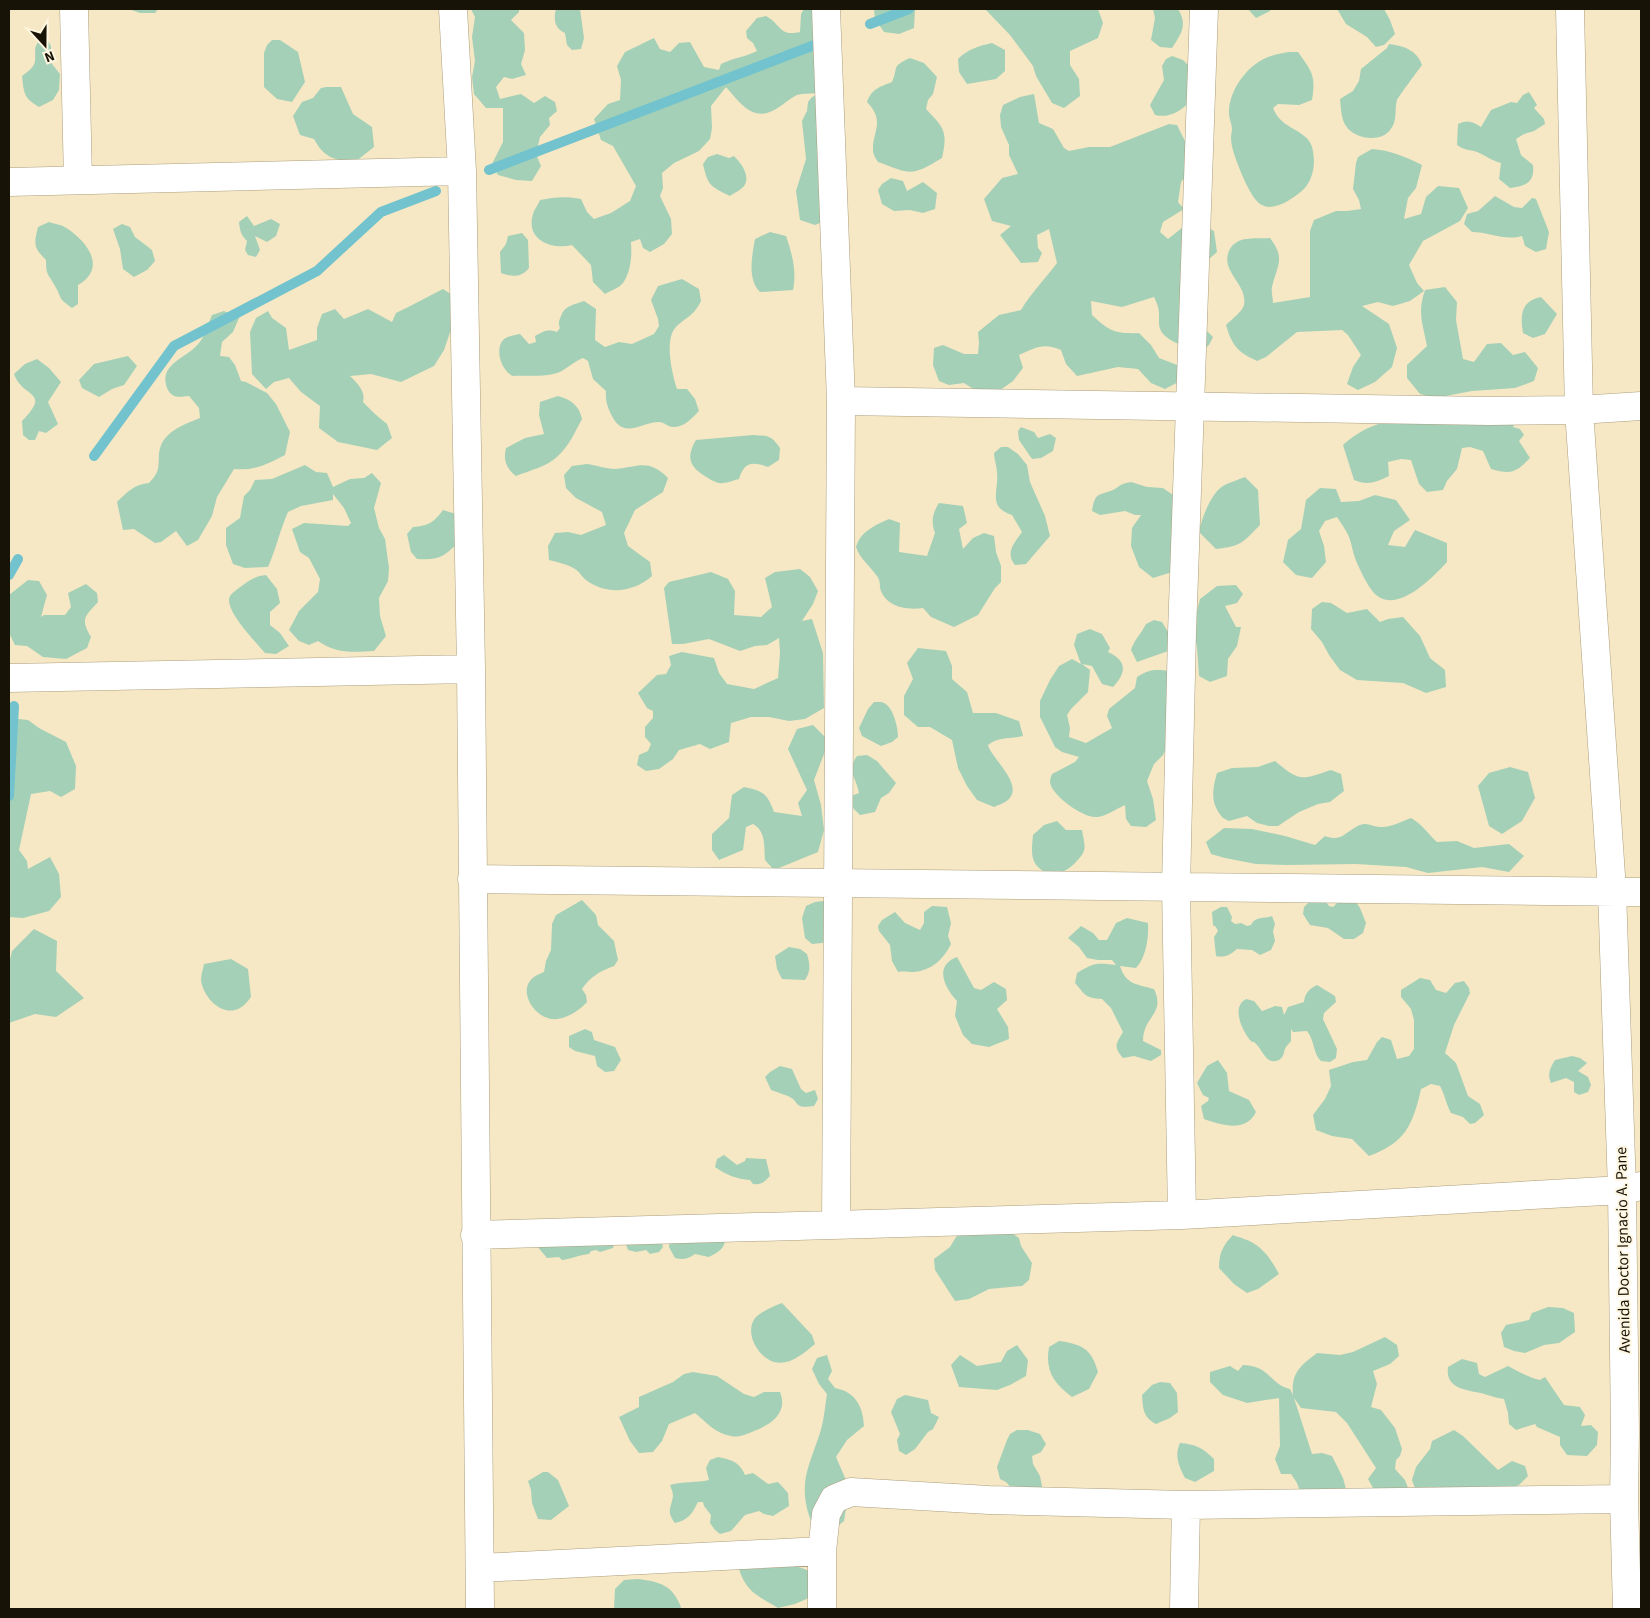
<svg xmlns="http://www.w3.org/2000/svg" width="1650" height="1618" font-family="'Source Sans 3',sans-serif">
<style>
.green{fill:#a4d0b8}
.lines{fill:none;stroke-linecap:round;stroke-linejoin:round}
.stream{stroke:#72c3cd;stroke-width:10}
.minor-casing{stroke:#ac9e7c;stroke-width:29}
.minor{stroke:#fff;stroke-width:28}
.labels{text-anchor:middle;stroke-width:4;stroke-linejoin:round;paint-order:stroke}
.street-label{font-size:16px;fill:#181307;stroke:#fef6e0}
</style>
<rect width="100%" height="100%" fill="#f6e8c4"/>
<path class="green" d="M 129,9 L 158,9 L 155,13 L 140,13 Z
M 471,9 L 519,9 L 519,12 L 511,20 L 524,33 L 525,50 L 521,64 L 526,75 L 512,79 L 504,77 L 496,87 L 500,99 L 521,94 L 534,103 L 545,96 L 555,102 L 557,111 L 549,118 L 550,125 L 540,137 L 536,154 L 541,166 L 532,181 L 516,180 L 498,175 L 492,164 L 503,142 L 503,108 L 486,108 L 474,94 L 472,77 L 475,61 L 472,37 L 475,17 Z
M 556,9 L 580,9 L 584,38 L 581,49 L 572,50 L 567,45 L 565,33 C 555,29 553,19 556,9 Z
M 804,9 L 827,9 L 817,93 C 811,94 803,93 797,95 C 787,100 778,110 767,113 C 749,118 736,98 726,87 L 711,106 L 712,128 L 710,139 L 699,151 L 674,163 L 662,173 L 663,188 L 660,196 L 671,219 L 672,234 L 664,244 L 650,252 L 643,248 L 640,239 L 631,242 C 632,255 631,272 623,283 C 619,288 610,291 605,294 L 593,282 L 591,265 L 572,245 C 552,250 525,240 533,214 C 534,210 538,205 540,200 C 554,197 567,196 581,199 L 587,212 L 594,219 L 611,213 L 630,201 L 636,186 L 613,146 L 601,140 L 594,119 L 608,104 L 620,100 L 621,80 L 617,66 L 625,52 L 654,38 L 660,49 L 670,52 L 679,43 L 690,42 L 704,67 L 719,70 L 721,64 C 733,58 745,57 757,51 L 753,43 L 747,38 L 746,31 L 757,18 L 766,16 C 781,24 779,37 800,32 L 801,14 Z
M 874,9 L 915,9 L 914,28 L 899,34 L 884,32 L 875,19 Z
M 985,9 L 1098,9 L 1103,23 L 1098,38 L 1070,51 L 1070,65 L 1079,79 L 1080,96 L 1064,108 L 1052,103 L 1036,76 L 1033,66 L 1010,35 Z
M 1153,9 L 1178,9 C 1188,25 1181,34 1172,48 L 1160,47 L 1151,40 L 1155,18 Z
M 1248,9 L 1271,9 L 1270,11 L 1256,18 Z
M 1337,9 L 1384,9 L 1390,20 L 1395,34 L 1384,45 L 1376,47 L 1367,37 L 1346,24 Z
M 272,40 L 280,40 L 298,52 L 305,82 L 292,102 L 277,99 L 264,87 L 264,53 L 267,45 Z
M 39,41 L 48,41 L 51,46 L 52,64 L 60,74 L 59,90 L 53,100 L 39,107 C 24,98 24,94 22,76 C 27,72 34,68 35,61 C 36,53 33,48 39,41 Z
M 992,43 L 1005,50 L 1005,71 L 996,79 L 967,84 L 959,72 L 958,59 C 968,49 979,46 992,43 Z
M 1389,44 C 1404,46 1417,50 1422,65 C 1417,72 1399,96 1397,100 C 1394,111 1398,121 1390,130 C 1381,143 1354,139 1346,126 C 1341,119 1341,108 1340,99 L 1353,91 L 1359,81 L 1361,69 L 1387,48 Z
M 1289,52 L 1298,52 C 1312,72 1316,75 1312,100 L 1299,105 L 1278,104 L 1273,108 C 1281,130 1307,129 1312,147 C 1316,162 1314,179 1303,190 C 1294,198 1274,212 1262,205 C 1252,200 1244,179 1240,170 C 1236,159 1231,148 1231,137 C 1231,134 1232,132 1232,129 C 1232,124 1229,119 1229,114 C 1228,91 1248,63 1271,56 C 1276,54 1283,53 1289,52 Z
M 1172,56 L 1183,60 L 1194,71 L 1188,104 C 1177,113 1168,118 1155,115 L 1150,105 L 1164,80 L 1162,66 L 1166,59 Z
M 910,58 L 924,63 L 937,77 L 933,94 L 928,100 L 926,109 C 944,128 948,131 942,158 C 911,177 911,174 878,162 C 876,159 873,154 873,151 C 872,131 886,122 867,102 C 872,89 879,87 892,82 C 899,67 890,67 910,58 Z
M 326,87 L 341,87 L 353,114 L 372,127 L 374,147 L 355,162 C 334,160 324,158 314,139 L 300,135 L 293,116 L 302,102 L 313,98 L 321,88 Z
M 825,92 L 835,103 L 845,120 L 842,140 L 822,222 L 815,225 L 800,220 L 796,191 L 806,159 L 802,121 L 807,111 L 808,102 L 812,97 Z
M 1529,92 L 1537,105 L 1534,108 L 1544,119 L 1545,124 L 1534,131 L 1524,134 L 1516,139 L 1521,155 L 1533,165 C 1535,182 1526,186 1510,188 L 1499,179 L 1501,163 C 1492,161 1485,155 1477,152 C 1468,149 1466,151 1457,145 L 1458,124 C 1468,119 1473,122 1481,127 L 1491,110 L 1511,102 L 1517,103 L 1523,95 Z
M 1034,94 L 1039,123 L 1053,129 L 1064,148 L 1069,151 L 1089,147 L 1110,147 L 1169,124 L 1177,125 L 1190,151 L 1193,168 L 1181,182 L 1178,202 L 1184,209 L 1163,222 L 1160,232 L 1168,239 L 1183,227 L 1197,222 L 1214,231 L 1217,252 L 1190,276 L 1192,316 L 1213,337 L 1209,345 L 1200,352 C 1186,346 1160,341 1159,324 C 1159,310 1160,310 1154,297 L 1122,307 L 1091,301 L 1092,315 C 1109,331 1115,334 1139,333 L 1151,345 L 1159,358 L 1185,368 L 1186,378 L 1165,389 L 1151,383 L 1138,369 L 1118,367 L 1077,376 L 1066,364 L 1061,350 C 1043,342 1035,348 1019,355 L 1023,368 L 1013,381 L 996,393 L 975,390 L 964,383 L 949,385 L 939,381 L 933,365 L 934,348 L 943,345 L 964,354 L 978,354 L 979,343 L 978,332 L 999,315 L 1021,310 C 1031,293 1045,279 1057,263 L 1049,229 L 1037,235 L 1038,248 L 1042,253 L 1038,262 L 1021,263 L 1000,235 L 1011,226 L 992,221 L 984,199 L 1002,178 L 1018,174 L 1009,155 L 1009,145 L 1001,127 L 1000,115 L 1003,105 L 1020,97 Z
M 1372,149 C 1390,150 1406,157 1422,165 L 1416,188 L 1408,198 L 1404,219 L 1421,214 L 1426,197 L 1438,186 L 1459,188 L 1468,208 L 1460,221 L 1423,241 L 1409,265 L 1417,283 L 1424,291 L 1410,301 L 1393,306 L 1378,302 L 1362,306 L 1389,324 L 1397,348 L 1392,367 L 1375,382 L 1358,390 L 1347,384 L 1353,367 L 1361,355 L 1348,335 L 1342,330 L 1297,332 L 1266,357 L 1257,361 C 1238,352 1232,346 1226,325 C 1231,320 1242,312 1244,305 C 1248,284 1220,272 1229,251 C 1236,235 1255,239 1270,238 C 1286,259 1277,265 1272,287 C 1271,292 1273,298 1273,303 L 1310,297 L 1310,231 L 1314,220 L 1336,211 L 1347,211 L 1361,209 L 1359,200 L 1353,189 L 1356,163 L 1358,157 Z
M 717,154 L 729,158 L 734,156 C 741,163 751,176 744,186 C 741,190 734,193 730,196 C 710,186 708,186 703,164 L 708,157 Z
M 891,178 L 903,181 L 907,191 L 923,182 L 937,193 L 935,209 L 923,213 L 910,210 L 894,211 L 882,204 L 878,190 L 882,184 Z
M 1495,196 L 1514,207 L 1522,208 L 1532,198 L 1536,199 L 1549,232 L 1546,249 L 1536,252 L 1525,246 L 1522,236 C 1504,241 1489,232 1472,232 L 1464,224 L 1467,214 L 1478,211 Z
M 247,216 L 254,226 L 271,219 L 280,224 L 276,236 L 267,242 L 255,236 L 260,250 L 256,257 L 248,255 L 245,250 L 247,241 C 241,235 240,231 239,222 Z
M 49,222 C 55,224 63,225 68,229 C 88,243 107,268 78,285 L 78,304 L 72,308 C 57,297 63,300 55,286 C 48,273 46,276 46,260 C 33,247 34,244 38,227 Z
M 122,224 L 130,227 L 135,237 L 152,250 L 155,261 L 147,270 L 134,277 L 123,269 L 120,249 L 113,229 Z
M 770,232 L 786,236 C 792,253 797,272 793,290 L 760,292 C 747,279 752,256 755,239 Z
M 522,233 L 528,240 L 529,268 C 521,278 512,277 501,273 L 500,252 L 506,244 L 508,236 Z
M 682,279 L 699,289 L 701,301 C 693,317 687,316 676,327 C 664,339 672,374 677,389 L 687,389 L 695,399 L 699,411 C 693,417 684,428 673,427 C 668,427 664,422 659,422 C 642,422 625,439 613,418 C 608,409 605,401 606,391 L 593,379 L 588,361 L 583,358 C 572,362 565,372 553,374 C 540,377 526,375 513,376 C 501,371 494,348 504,339 C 508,336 515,335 520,334 L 529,344 L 536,342 L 535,336 C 544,331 548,329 557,332 L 560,328 C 558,323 559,321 561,316 C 565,305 574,305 584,301 L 596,309 L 595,340 L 605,347 L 619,342 L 632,344 L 654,334 L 659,326 L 658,319 L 651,300 L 658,286 Z
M 1445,287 L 1457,302 L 1456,320 L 1463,359 L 1474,362 L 1487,344 L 1501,343 L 1513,355 L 1525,352 L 1538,368 L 1534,381 L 1515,388 L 1472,391 L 1435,398 L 1420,394 L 1407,378 L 1407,365 L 1427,346 C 1423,324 1417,313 1425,290 Z
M 443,289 L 455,297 L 458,309 L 444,350 L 434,366 L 401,382 L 371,374 L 350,376 C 357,383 366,391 363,402 L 375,414 L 387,424 L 392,438 L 377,450 L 338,442 L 319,428 L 320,406 L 301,392 L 289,378 L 274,382 L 266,389 L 252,374 L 250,332 L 256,318 L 268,311 L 272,318 L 286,328 L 289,350 L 317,340 L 317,328 L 322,314 L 335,309 L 344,319 L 368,309 L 392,322 L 396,313 C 413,305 427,297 443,289 Z
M 1541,297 L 1557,314 L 1545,334 L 1533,338 L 1523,333 C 1520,315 1521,301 1541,297 Z
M 224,311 L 239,318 L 233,332 L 222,342 L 220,356 L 229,357 L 235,365 L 241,381 L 246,382 L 267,393 L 276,404 L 290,432 L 285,455 C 268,464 254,471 234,469 L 217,497 L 212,516 L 198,540 L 187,546 L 176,531 L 161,542 L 155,543 L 134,529 L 123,530 L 117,502 C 127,492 135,484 149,483 C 160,471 158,469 159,454 C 161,432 183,425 200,418 L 199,408 L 189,396 C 179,397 172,399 167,388 C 158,363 188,358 199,343 C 205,336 208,324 212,315 Z
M 128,356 L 137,366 L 124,385 L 112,389 L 99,397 L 82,388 L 79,380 L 94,364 Z
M 37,359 L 49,368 L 61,382 L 48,402 L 58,424 L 46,433 L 39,431 L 35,440 L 29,440 L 23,435 L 22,421 C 52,390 23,399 14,374 L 25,364 Z
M 558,396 C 571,400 579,405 582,419 C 575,432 569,446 558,456 C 548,466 529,471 516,476 C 506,468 503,460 506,448 L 525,438 L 544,434 L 539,415 L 540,402 Z
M 1406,417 L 1517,417 L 1513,427 L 1520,429 L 1524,435 L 1519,441 L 1530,458 C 1516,472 1512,475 1491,469 L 1483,451 L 1470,447 L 1462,448 L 1457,469 L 1447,481 L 1443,490 L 1427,492 L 1419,484 L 1411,460 L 1401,459 L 1388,462 L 1389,476 C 1376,482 1368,486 1354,480 L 1343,445 C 1363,427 1379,423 1406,417 Z
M 1021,427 L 1034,432 L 1038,438 L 1050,434 L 1056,438 L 1053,451 L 1041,458 L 1032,459 L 1019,440 L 1018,431 Z
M 753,435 C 768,436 771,435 780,448 L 779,460 L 768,467 C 752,461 744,462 739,479 C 734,480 728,483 723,483 C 718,484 713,481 708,478 C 690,468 685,458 696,440 Z
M 1001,447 L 1008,447 L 1018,454 L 1027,465 L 1030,482 L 1045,516 L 1050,536 L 1026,564 L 1015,565 C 1005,553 1014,543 1022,532 L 1012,515 C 987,507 999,491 997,473 C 997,466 994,460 994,453 Z
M 587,464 C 596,465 606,469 615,469 C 639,467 648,458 668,478 L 663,492 L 635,510 L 624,533 L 628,546 L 650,562 L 652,576 C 634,592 607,596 586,580 C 582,577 579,571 575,569 C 567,564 557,562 549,560 L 548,546 L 555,533 L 568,532 L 581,535 L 606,525 L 602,512 L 576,498 L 566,488 L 564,475 L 572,466 Z
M 305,465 L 316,472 L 327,473 L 333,487 L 350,479 L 364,478 L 372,473 L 381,483 L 374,508 L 379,528 L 385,539 L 389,568 L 388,581 L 379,598 L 380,616 L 386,636 L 374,651 C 352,652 337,654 318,641 L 309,645 L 299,641 L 289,630 L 299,611 L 318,592 L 320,579 L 309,558 L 300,552 L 292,529 L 304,523 L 348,526 L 351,523 L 344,508 L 333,494 L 333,500 L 301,506 L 288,512 C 280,530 276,549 268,567 L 245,568 L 233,564 L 226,545 L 226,528 L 240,518 L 244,496 L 250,490 L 255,480 L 272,479 Z
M 1245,477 L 1258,490 L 1260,525 C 1242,543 1242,546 1216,549 L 1199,532 C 1201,520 1211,493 1223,486 C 1230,482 1238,480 1245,477 Z
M 1131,482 L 1147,487 L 1163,488 L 1173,495 L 1173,507 L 1182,569 L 1153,578 L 1139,567 L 1131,546 L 1132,528 L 1141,515 L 1135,515 L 1125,511 L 1100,515 L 1092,511 C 1095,492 1098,496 1113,490 C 1121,486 1119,484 1131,482 Z
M 1320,488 L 1336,489 L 1341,502 L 1359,501 L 1375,495 L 1396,500 L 1410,520 L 1394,531 L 1388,545 L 1405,547 L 1415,530 L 1447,543 L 1447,562 C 1432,578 1396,616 1374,593 C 1367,585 1361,572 1357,563 C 1353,554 1352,545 1349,537 C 1346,530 1341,523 1337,517 L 1325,521 L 1319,531 L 1324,546 L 1326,562 L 1312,578 L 1296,575 L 1283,562 L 1288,540 L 1301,529 L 1306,500 Z
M 939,503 L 963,506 L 967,523 L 959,529 L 963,549 L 973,538 L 984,533 L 994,536 L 996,552 L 1001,566 L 1001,582 L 995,588 L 978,615 L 954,627 L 931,617 L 923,608 C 908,610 888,608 881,591 C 879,586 881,581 877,576 C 870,566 860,559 856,547 C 861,531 874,526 889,519 L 900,523 L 899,552 L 927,556 L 935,533 C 931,522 932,514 939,503 Z
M 443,510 L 456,514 L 458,543 C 442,558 439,560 417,559 L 411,552 L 407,534 L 413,527 C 429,526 434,522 443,510 Z
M 800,569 L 810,577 L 818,591 L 813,604 L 802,621 L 812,619 L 823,653 L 824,708 L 805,719 L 789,721 L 769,717 L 751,717 L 731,723 L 729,742 L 710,749 L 700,744 L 679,750 L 673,759 L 659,769 L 646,771 L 637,765 L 639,755 L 648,751 L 651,744 L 645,737 L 645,727 L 653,718 L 653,711 L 647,708 L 638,693 L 657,675 L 666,674 L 671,665 L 669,656 L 682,652 L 714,658 L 719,673 L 727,684 L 754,689 L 778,678 L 780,653 L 779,638 L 767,645 L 755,646 L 740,651 L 709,639 L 683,644 L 672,644 L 664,588 L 669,582 L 711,572 L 728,579 L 735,591 L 734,615 L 761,617 L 772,607 L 765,578 L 775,572 Z
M 266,575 L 277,589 L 280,603 L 270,612 L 270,625 L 280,633 L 289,646 L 276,654 L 265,653 C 256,642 223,609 230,596 C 232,593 236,590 239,588 C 248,581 255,576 266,575 Z
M 28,580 L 39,581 L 47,595 L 41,617 L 44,615 L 65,615 L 71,607 L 68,593 L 86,584 L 97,593 L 98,602 C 85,617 80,618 91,637 L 87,648 L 66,659 L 43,657 L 27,646 L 15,645 L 9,633 L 9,595 Z
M 1236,585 L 1243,594 L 1237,603 L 1225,606 L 1236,627 L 1241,627 L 1237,646 L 1228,659 L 1227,676 L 1210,682 L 1199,676 L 1197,647 L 1193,627 L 1200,599 L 1217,586 Z
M 1322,602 L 1331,603 L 1347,613 L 1367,609 L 1380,622 L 1388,619 L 1403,617 L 1420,636 L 1430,658 L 1445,670 L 1446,687 L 1426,693 L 1403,683 L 1357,680 L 1340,670 L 1329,655 L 1322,642 L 1311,629 L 1312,609 Z
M 1154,620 L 1162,622 L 1171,637 L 1171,650 L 1137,662 L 1131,650 C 1134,640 1141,634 1146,624 Z
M 1090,629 L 1102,634 L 1110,648 L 1108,652 C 1128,661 1126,673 1113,687 L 1102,684 L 1092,666 L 1082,664 L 1090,670 L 1088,692 L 1071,709 L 1067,715 L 1070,728 L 1069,737 L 1086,743 L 1112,728 L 1107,716 L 1109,709 L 1135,688 L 1137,677 C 1149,669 1156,669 1170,671 L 1168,744 L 1163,755 L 1154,764 L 1147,781 L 1153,799 L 1156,820 L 1146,827 L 1131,826 L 1126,819 L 1125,805 C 1116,809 1105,817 1096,817 C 1083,818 1051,795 1050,782 C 1050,779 1051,777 1052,774 L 1075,762 L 1079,757 L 1062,752 L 1055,747 L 1040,717 L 1040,701 L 1050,680 L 1059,666 L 1072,659 L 1081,664 L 1074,645 L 1077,634 Z
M 918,648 L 946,651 L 952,666 L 952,679 L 967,692 L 973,713 L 996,713 L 1019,721 L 1023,736 C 1008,740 1001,736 988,745 C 991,758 1025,785 1008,800 C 1005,803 998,805 994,807 L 977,800 L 967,786 L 958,768 L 952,740 L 930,727 L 918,727 L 904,715 L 904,696 L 913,679 L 907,663 Z
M 874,702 C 879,702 883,701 887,705 C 894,711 898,728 898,737 L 892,742 L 881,746 L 862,736 L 859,728 L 868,709 Z
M 9,718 L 28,720 L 39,728 L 66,742 L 76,766 L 75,789 L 61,797 L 50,791 L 31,794 L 19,850 L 27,861 L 28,869 L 50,857 L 59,874 L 61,897 L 49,911 L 23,918 L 9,917 Z
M 813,725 L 829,741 L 814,780 L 821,805 L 824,830 L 818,852 L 774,870 L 765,860 C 764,847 766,831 753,824 L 746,827 L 743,850 L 719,860 L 712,850 L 712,834 L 729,818 L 732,795 L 744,787 C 763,791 767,793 774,812 L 802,816 L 798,803 L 807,790 L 788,749 L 797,729 Z
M 867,755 L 877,761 L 896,783 L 889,793 L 881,798 L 875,812 L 860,815 L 851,806 L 851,796 L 859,793 C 856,777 846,771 857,756 Z
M 1275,761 C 1300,782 1301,780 1331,770 L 1341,774 L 1344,791 L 1330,802 L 1318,804 L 1299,812 L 1278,826 L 1269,826 L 1257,823 L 1247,816 L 1229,821 L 1223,818 C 1210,803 1212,791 1217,773 L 1232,768 L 1258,767 Z
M 1510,767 L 1528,772 L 1535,798 L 1522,821 L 1502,834 L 1489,826 L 1478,786 L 1489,773 Z
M 1411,818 C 1422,824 1428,834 1437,842 L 1457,841 L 1474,848 L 1509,844 L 1524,856 L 1509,872 L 1482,867 L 1428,873 L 1406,867 L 1356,864 L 1286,865 L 1256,864 L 1225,858 L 1211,854 L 1206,842 L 1224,828 L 1252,829 L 1285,836 L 1315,845 L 1325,836 C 1341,842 1343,834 1356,827 C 1367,820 1372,828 1382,827 C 1392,827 1402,821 1411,818 Z
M 1057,821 L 1066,830 L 1082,830 C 1085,848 1088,850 1075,863 C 1067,871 1062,872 1051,875 C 1030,866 1031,856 1033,835 L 1044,825 Z
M 1314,897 L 1324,899 L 1329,906 L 1333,907 L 1342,898 L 1354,899 L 1360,908 L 1366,923 L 1363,933 L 1354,939 L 1344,939 L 1328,928 L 1310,925 L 1303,914 L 1304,907 Z
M 582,900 L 596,915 L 598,925 L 614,941 L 618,960 L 614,966 C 600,971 590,977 582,989 L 586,995 L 587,1002 C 580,1010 568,1018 557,1019 C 537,1022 515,991 534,977 C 537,975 541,973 544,972 L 546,961 L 551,950 L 552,924 L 556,915 Z
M 824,901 L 829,909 L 827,941 L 822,943 L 812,944 L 805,938 L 802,918 L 806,906 L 815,902 Z
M 932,906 L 947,907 L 951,923 L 948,936 L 951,944 C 943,960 932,970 914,972 C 908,972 903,971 898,972 L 892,961 L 890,945 L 879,931 L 878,926 L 882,920 L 895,912 L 905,923 L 920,930 L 924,923 L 924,912 Z
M 1221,907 L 1227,907 L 1232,917 L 1231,921 L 1235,924 L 1241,923 L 1247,926 L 1251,925 C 1255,916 1264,919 1272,916 L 1275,924 L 1273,931 L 1275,941 L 1271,950 L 1260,955 L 1252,950 L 1237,949 C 1230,955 1225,958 1216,956 L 1214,937 L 1218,931 L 1216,927 L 1213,925 L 1212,912 Z
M 1127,918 L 1148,923 C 1149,937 1146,958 1136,968 L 1120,966 C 1126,985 1137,984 1154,989 C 1166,1014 1143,1016 1143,1041 L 1161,1050 L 1161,1055 L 1151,1061 L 1134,1056 L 1123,1058 C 1113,1046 1116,1044 1123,1032 L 1111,1008 L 1102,999 C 1084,998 1085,994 1075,983 L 1077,973 C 1095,962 1096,963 1116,965 L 1112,960 L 1098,960 L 1087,958 L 1079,947 L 1068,938 L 1081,926 L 1093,933 L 1099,940 L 1107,940 L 1116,923 Z
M 34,929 L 57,941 L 56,971 L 84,998 L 56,1017 L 35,1014 L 9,1023 L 9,964 L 12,951 Z
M 789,947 L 800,949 L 807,954 C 810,965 811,971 805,980 L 782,979 L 777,969 L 775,956 Z
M 957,957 L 974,988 L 981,990 L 994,982 L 1006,989 L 1007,1000 L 997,1009 L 1008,1027 L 1009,1039 L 989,1047 L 972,1044 L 963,1035 L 955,1016 L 957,1001 C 945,988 933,966 957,957 Z
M 231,959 L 248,969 L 251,997 C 248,1001 244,1006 240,1008 C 222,1018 203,997 201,980 C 201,975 203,969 204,964 Z
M 1420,978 L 1430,980 L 1436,990 L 1446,993 L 1455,983 L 1464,981 L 1469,988 L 1470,993 L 1454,1025 L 1445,1053 L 1456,1063 L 1468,1096 L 1480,1104 L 1484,1115 L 1475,1123 L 1470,1124 L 1463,1117 L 1451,1113 C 1446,1104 1445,1095 1440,1086 L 1431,1084 L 1421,1089 C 1413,1125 1405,1143 1369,1156 L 1352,1139 L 1332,1136 L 1316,1130 L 1313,1115 L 1325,1099 L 1331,1086 L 1329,1070 L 1353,1062 L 1367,1060 L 1377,1042 L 1382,1037 L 1391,1040 L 1397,1059 L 1409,1056 L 1414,1049 L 1414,1020 L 1411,1009 L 1401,997 L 1401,990 Z
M 1317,985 L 1335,996 L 1336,1002 L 1324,1013 L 1323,1019 L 1337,1049 L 1336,1058 L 1330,1062 L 1321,1061 C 1313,1054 1315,1041 1307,1031 L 1293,1032 L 1291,1029 L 1291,1041 C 1290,1043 1287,1045 1286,1047 C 1283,1052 1285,1056 1279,1060 C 1266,1066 1263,1050 1256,1044 C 1251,1039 1255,1045 1250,1040 C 1242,1030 1231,1007 1246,999 L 1254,1001 L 1262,1011 L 1275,1006 L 1282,1007 L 1284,1015 L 1288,1007 L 1304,1002 C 1305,993 1309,989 1317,985 Z
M 585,1029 L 592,1032 L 594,1040 L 615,1047 L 621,1060 L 614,1071 L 605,1072 L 597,1066 L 595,1056 L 575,1051 L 569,1047 L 569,1036 Z
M 1572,1056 L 1580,1058 L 1587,1063 L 1578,1071 L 1588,1077 L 1591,1085 L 1588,1092 L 1579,1095 L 1574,1092 L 1574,1082 L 1566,1078 L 1551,1083 C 1547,1074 1550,1068 1555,1060 Z
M 1218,1060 L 1227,1073 L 1229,1091 L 1249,1100 L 1256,1112 C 1246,1133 1221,1125 1204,1119 L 1201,1106 L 1208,1101 L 1209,1098 L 1203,1095 L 1197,1083 L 1207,1066 Z
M 780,1066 L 792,1069 L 801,1089 L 806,1093 L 815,1090 L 818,1099 L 814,1106 C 792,1109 801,1102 788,1096 C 782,1094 777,1092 771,1090 L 765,1077 L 770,1072 Z
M 724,1155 L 737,1165 L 745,1161 L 746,1158 L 766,1159 L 770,1176 C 764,1182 762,1185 753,1184 L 750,1180 C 737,1179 726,1175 715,1167 L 717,1159 Z
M 1007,1230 L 1019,1238 L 1021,1246 L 1032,1263 L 1029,1280 L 1022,1286 L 989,1289 L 969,1299 L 955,1301 L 935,1270 L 934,1259 L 950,1247 L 956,1237 L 963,1232 Z
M 670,1233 L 725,1235 C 726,1248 720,1251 709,1257 L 695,1254 C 688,1259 683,1260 675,1258 L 669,1247 Z
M 1233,1235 C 1237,1237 1240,1237 1244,1239 C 1261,1244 1271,1259 1279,1274 L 1258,1289 L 1247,1293 L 1234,1284 L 1219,1268 C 1219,1253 1223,1245 1233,1235 Z
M 623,1236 L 661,1239 L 663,1247 L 659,1252 L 650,1254 L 646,1250 L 636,1252 L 628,1250 Z
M 614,1242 L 613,1248 L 600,1252 L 596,1250 L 591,1251 L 589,1254 C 579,1255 571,1259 562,1260 L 559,1257 L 547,1258 L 537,1246 Z
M 782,1303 L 812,1335 L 815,1344 C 804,1353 790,1366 774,1362 C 758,1357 744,1333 755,1318 C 762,1311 774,1306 782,1303 Z
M 1548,1307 L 1563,1308 L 1574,1313 L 1575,1332 L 1559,1343 L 1544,1345 L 1525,1353 L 1514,1351 L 1504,1347 L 1501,1333 L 1506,1325 L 1529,1320 L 1532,1313 Z
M 1385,1337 L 1397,1345 L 1399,1356 L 1390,1364 L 1373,1371 L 1377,1384 L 1371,1407 L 1381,1410 L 1395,1428 L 1402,1449 L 1400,1456 L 1396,1460 L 1395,1469 L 1405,1480 L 1408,1488 L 1393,1497 L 1378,1497 L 1368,1479 L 1376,1468 L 1347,1423 L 1336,1412 L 1301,1408 L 1294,1398 L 1312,1454 L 1322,1453 L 1332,1456 L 1343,1478 L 1347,1493 L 1301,1494 L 1297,1483 L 1291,1474 L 1281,1474 L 1275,1459 L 1280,1446 L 1279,1398 L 1247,1403 L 1223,1395 L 1210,1382 L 1210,1372 L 1230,1366 L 1238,1371 L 1243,1365 C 1271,1366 1270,1385 1290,1389 L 1293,1395 C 1291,1373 1300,1366 1317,1353 L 1340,1355 L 1353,1352 Z
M 1059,1341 C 1082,1344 1092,1349 1098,1372 L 1089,1389 L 1072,1397 C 1053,1383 1045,1370 1049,1347 Z
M 1017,1345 L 1028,1360 L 1026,1376 L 1010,1385 L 997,1390 L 959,1387 L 951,1365 L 960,1355 L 977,1366 L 1001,1362 L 1007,1351 Z
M 827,1355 L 832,1371 L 828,1379 L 835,1388 C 856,1392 863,1407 864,1426 L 847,1440 L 836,1457 L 846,1480 L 847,1502 L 844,1521 L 834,1529 L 812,1524 C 797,1485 808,1469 820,1433 C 824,1421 825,1406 827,1394 L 819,1384 L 812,1369 L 817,1358 Z
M 1462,1359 L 1477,1363 L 1479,1374 L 1485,1377 L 1508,1366 C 1518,1371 1529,1378 1540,1380 L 1545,1377 L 1564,1405 L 1580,1407 L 1585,1415 L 1581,1426 L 1591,1425 L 1598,1432 L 1597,1445 L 1587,1456 L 1567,1455 L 1560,1445 L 1560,1437 L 1537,1427 L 1535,1424 L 1516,1430 L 1509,1424 L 1508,1413 L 1504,1399 C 1496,1398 1489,1395 1481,1393 C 1465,1390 1445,1388 1448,1367 Z
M 693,1372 L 717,1376 L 744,1394 L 754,1397 L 764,1392 L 780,1392 C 788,1413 772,1424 754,1431 C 747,1434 738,1438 731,1436 C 716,1434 706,1422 695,1413 L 669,1424 L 662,1441 L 653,1452 L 639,1453 L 630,1441 L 619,1417 L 639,1407 L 639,1397 L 673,1382 L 684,1374 Z
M 1160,1382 L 1170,1383 L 1177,1393 L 1178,1412 L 1170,1418 L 1156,1424 C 1143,1417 1143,1409 1142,1395 L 1152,1385 Z
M 905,1395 L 928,1400 L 931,1413 L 939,1417 L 933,1429 L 928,1432 L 915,1449 L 906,1455 L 899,1451 L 897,1440 L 900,1434 L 891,1412 L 897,1399 Z
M 1017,1430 L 1028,1430 L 1040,1434 L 1046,1444 L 1041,1452 L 1032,1456 L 1033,1464 L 1040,1476 L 1044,1496 L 1016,1493 L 1006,1482 L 1000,1479 L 997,1467 L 1007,1440 L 1010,1434 Z
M 1454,1430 L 1463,1436 L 1498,1470 L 1512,1461 L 1525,1466 L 1528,1476 L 1519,1485 L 1506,1490 L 1418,1497 L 1412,1480 L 1416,1467 L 1430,1449 L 1432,1441 Z
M 1180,1443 C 1195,1444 1203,1448 1214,1459 L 1214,1471 L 1195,1482 L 1185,1478 C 1179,1466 1174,1456 1180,1443 Z
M 718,1457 C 731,1460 739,1461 745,1475 L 753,1473 L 768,1484 L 778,1482 L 788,1493 L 789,1506 L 773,1516 L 764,1514 L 759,1511 L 745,1515 L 731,1531 L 720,1534 L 715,1530 L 710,1523 L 711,1515 L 704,1506 L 703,1502 L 698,1502 C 692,1514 688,1520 675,1523 C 666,1511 671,1509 673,1496 C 673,1492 671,1488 670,1485 C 683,1481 696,1483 709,1480 L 706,1468 L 710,1460 Z
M 543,1472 L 548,1472 L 558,1480 L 569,1506 L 551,1520 L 538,1519 L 532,1503 L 531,1490 L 528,1481 Z
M 749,1561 C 772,1563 795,1562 815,1574 L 811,1597 L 795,1604 L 778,1608 C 758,1596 746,1592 739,1569 Z
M 638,1579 C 661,1582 672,1585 681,1607 L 680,1609 L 614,1609 L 615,1589 L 624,1580 Z"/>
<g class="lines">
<path class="stream" d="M 870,24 L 909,9
M 489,170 L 817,44
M 94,456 L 174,346 L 317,271 L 381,212 L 436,191
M 9,575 L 18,559
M 9,796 L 14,706"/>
<g class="minor-casing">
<path id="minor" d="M 74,9 L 78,180
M 453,9 L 462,171 L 471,669 L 480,1609
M 826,9 L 841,401 L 836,1225
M 1570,9 L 1579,410 L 1612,890 L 1622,1190 L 1625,1433 L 1624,1499 L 1627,1609
M 9,182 L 462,171
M 841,401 L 1489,411 L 1579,410 L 1641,406
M 9,678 L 471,669
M 472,879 L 1641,892
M 1182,1215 L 1176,887 L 1182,633 L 1204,9
M 475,1235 L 1182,1215 L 1622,1190 L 1641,1186
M 480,1568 L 822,1551
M 822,1609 L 822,1551 L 826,1514 L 834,1499 L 851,1492 L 989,1500 L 1186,1505 L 1624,1499
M 1184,1609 L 1186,1505"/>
</g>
<use href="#minor" class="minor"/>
</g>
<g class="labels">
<g class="street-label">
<text transform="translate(1622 1250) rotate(-91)" y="6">Avenida Doctor Ignacio A. Pane</text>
</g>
</g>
<rect width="1650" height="1618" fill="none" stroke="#181307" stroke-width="20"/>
<g transform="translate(45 45) rotate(159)" stroke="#fef6e0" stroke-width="4" paint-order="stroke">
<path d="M0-4L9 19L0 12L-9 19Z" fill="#181307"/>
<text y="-8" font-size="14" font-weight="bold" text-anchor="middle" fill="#181307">N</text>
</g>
</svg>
